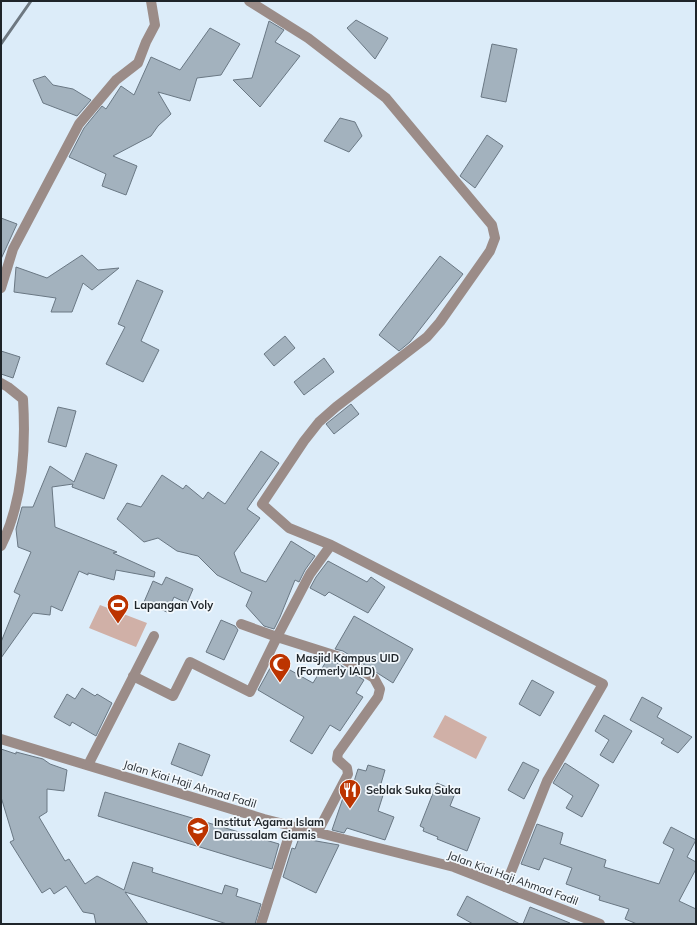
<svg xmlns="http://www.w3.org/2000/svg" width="697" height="925" font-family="Mulish,sans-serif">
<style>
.green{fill:#d0b0a7}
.building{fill:#a3b2be;stroke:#6a7884}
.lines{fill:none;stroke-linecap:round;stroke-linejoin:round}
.minor{stroke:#9b8c88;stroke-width:10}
.rail{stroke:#6e7881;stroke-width:3}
.labels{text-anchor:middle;stroke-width:3.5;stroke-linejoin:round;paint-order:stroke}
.poi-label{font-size:11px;font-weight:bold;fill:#1f252a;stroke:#f2f8fd;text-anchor:start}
.street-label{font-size:11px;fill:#1f252a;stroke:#f2f8fd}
</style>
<rect width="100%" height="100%" fill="#dcecf9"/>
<path class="green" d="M 100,605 L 147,623 L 136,647 L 89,628 Z
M 445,715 L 487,737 L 476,759 L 433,737 Z"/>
<path class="building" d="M 356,20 L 388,38 L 375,59 L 347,28 Z
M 269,21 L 284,30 L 275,42 L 300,56 L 260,107 L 233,80 L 252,78 Z
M 210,28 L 240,44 L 221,75 L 197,78 L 190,101 L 158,92 L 171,114 L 158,126 L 151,136 L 113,156 L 137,166 L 126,195 L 102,186 L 106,174 L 69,157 L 84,128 L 102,106 L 106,109 L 121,86 L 134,95 L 151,57 L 180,70 Z
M 492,44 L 517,49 L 506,102 L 481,97 Z
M 45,76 L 53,85 L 73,89 L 91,100 L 77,116 L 43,103 L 33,80 Z
M 340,118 L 355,122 L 362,136 L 349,152 L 324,141 Z
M 487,135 L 503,146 L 475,188 L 460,176 Z
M 1,218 L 17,224 L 1,259 Z
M 82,255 L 98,270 L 119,268 L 92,290 L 83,283 L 72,312 L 51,312 L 56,298 L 14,292 L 16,267 L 47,278 Z
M 440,256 L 463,274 L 410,342 L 399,351 L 379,335 Z
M 137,280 L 163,291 L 141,341 L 159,350 L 143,382 L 106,364 L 125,327 L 118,324 Z
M 285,336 L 295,348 L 274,366 L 264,354 Z
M 1,351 L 20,357 L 13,378 L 1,374 Z
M 324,358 L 334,372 L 304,395 L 294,382 Z
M 351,404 L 359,414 L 334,434 L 326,424 Z
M 58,407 L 76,411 L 66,447 L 48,442 Z
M 261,451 L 279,463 L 247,509 L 260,518 L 234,553 L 241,572 L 266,582 L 291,541 L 315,556 L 305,570 L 299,582 L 295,580 L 280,617 L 274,629 L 264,626 L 246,606 L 252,592 L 217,575 L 198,556 L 177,551 L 158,538 L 144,542 L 117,519 L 127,503 L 141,507 L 162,475 L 183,489 L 186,485 L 203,499 L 208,492 L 225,504 Z
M 86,453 L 117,465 L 104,499 L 72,487 L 73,484 L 52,487 L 55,527 L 117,552 L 113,553 L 155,572 L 154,577 L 116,570 L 114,580 L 88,573 L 88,575 L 79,571 L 62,611 L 51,606 L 50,615 L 33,613 L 1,658 L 1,642 L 20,595 L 14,592 L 31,552 L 18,547 L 16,529 L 22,507 L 33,507 L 50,466 L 74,482 Z
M 328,561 L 367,582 L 371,577 L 385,587 L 368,613 L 329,592 L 325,596 L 310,588 L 316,577 Z
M 166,577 L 193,589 L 187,603 L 174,597 L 167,612 L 144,602 L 153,581 L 162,585 Z
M 354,616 L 413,649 L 393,683 L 343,651 L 335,649 Z
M 221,620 L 235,626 L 238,630 L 224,660 L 206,652 Z
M 327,660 L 337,663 L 364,680 L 356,693 L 363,697 L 340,731 L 330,725 L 312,754 L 290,741 L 304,717 L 258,690 L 274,661 L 313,683 Z
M 532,680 L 554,692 L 540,716 L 519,704 Z
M 82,688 L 95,696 L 97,694 L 112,703 L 96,736 L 72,722 L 70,726 L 54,717 L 67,694 L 75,699 Z
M 642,697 L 662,708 L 657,717 L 692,737 L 678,753 L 661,743 L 664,739 L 630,720 Z
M 604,715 L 632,731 L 613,763 L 600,755 L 609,740 L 595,731 Z
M 179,743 L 210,755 L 202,776 L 171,764 Z
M 1,749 L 16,754 L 16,752 L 43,759 L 50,764 L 67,770 L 64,791 L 47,789 L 47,812 L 39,817 L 65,861 L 69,859 L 85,884 L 97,876 L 124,890 L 133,862 L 153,868 L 152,872 L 222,894 L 225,885 L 238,889 L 236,896 L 261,904 L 255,924 L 227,924 L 125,892 L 148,924 L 96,924 L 94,914 L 83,912 L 66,886 L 54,894 L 50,888 L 42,893 L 10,842 L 14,840 L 1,797 Z
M 523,762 L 539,770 L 524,799 L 508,790 Z
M 565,763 L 599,785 L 582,817 L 566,808 L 573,796 L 553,783 Z
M 368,765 L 385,770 L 380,787 L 385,789 L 378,811 L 394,817 L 385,840 L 347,828 L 344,833 L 332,830 L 343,798 L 347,790 L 351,791 L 358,769 L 366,771 Z
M 437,783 L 456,791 L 450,806 L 480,818 L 467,851 L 437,839 L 438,837 L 423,831 L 424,828 L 420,826 Z
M 105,792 L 279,844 L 272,869 L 98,816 Z
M 537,824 L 563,833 L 560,844 L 606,860 L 604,867 L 659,884 L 674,849 L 663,843 L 671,827 L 696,840 L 687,857 L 696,862 L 696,869 L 679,901 L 696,909 L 696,924 L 637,924 L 625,919 L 629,909 L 599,900 L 600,896 L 566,884 L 572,868 L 544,858 L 539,870 L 521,864 Z
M 299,838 L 339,845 L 316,893 L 283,877 L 292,848 L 295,849 Z
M 467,896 L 520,924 L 473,924 L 457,915 Z
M 530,907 L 570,923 L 570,924 L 523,924 Z"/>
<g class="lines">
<path class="minor" d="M 249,1 L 308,38 L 386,98 L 492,225 L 495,238 L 490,251 L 440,322 L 427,337 L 336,407 L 319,422 L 304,441 L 262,504 L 289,528 L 331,545 L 603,684 L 547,781 L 505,887
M 1,288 L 13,249 L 79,124 L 116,80 L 138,63 L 146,42 L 155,25 L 151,1
M 1,383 L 8,387 L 23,399 C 26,448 23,502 1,546
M 133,676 L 173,696 L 190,662 L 250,692 L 277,637 L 241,624
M 1,739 L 264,819 L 454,867 L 600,924
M 88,765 L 154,636
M 317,833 L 348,774 L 347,768 L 337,759 L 338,753 L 378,697 L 380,689 L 374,678 L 340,657 L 277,637 L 310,574 L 331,545
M 261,924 L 292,826"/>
<path class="rail" d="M 1,44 L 31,1"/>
</g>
<defs>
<g id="stadium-pin" transform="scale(1.15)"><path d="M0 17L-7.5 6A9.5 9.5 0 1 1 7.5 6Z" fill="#bc3400" stroke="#f2f8fd"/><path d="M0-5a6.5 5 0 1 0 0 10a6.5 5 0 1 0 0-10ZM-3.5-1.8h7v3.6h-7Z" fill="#fff"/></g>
<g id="mosque-pin" transform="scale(1.15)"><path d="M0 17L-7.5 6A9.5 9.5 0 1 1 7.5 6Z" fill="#bc3400" stroke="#f2f8fd"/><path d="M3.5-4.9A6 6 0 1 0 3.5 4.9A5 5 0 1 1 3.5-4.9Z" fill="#fff"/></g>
<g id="restaurant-pin" transform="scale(1.15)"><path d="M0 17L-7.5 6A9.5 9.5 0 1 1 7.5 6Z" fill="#bc3400" stroke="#f2f8fd"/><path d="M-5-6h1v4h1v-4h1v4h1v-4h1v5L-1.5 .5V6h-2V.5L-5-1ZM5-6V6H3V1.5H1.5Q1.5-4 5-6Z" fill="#fff"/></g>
<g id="university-pin" transform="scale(1.15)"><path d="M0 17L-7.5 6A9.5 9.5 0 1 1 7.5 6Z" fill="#bc3400" stroke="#f2f8fd"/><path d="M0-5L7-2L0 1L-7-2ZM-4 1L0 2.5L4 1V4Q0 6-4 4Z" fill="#fff"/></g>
</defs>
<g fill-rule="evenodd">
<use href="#stadium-pin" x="118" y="605"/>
<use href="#mosque-pin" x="280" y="664"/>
<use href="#restaurant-pin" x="350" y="790"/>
<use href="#university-pin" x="198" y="828"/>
</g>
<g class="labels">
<g class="poi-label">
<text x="134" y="609">Lapangan Voly</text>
<text x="296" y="662">Masjid Kampus UID<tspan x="296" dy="13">(Formerly IAID)</tspan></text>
<text x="366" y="794">Seblak Suka Suka</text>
<text x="214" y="826">Institut Agama Islam<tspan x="214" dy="13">Darussalam Ciamis</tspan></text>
</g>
<g class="street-label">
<text transform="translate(190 784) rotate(17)" y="4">Jalan Kiai Haji Ahmad Fadil</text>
<text transform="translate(513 878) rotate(20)" y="4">Jalan Kiai Haji Ahmad Fadil</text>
</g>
</g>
<rect width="697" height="925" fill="none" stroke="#1f252a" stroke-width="4"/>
</svg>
